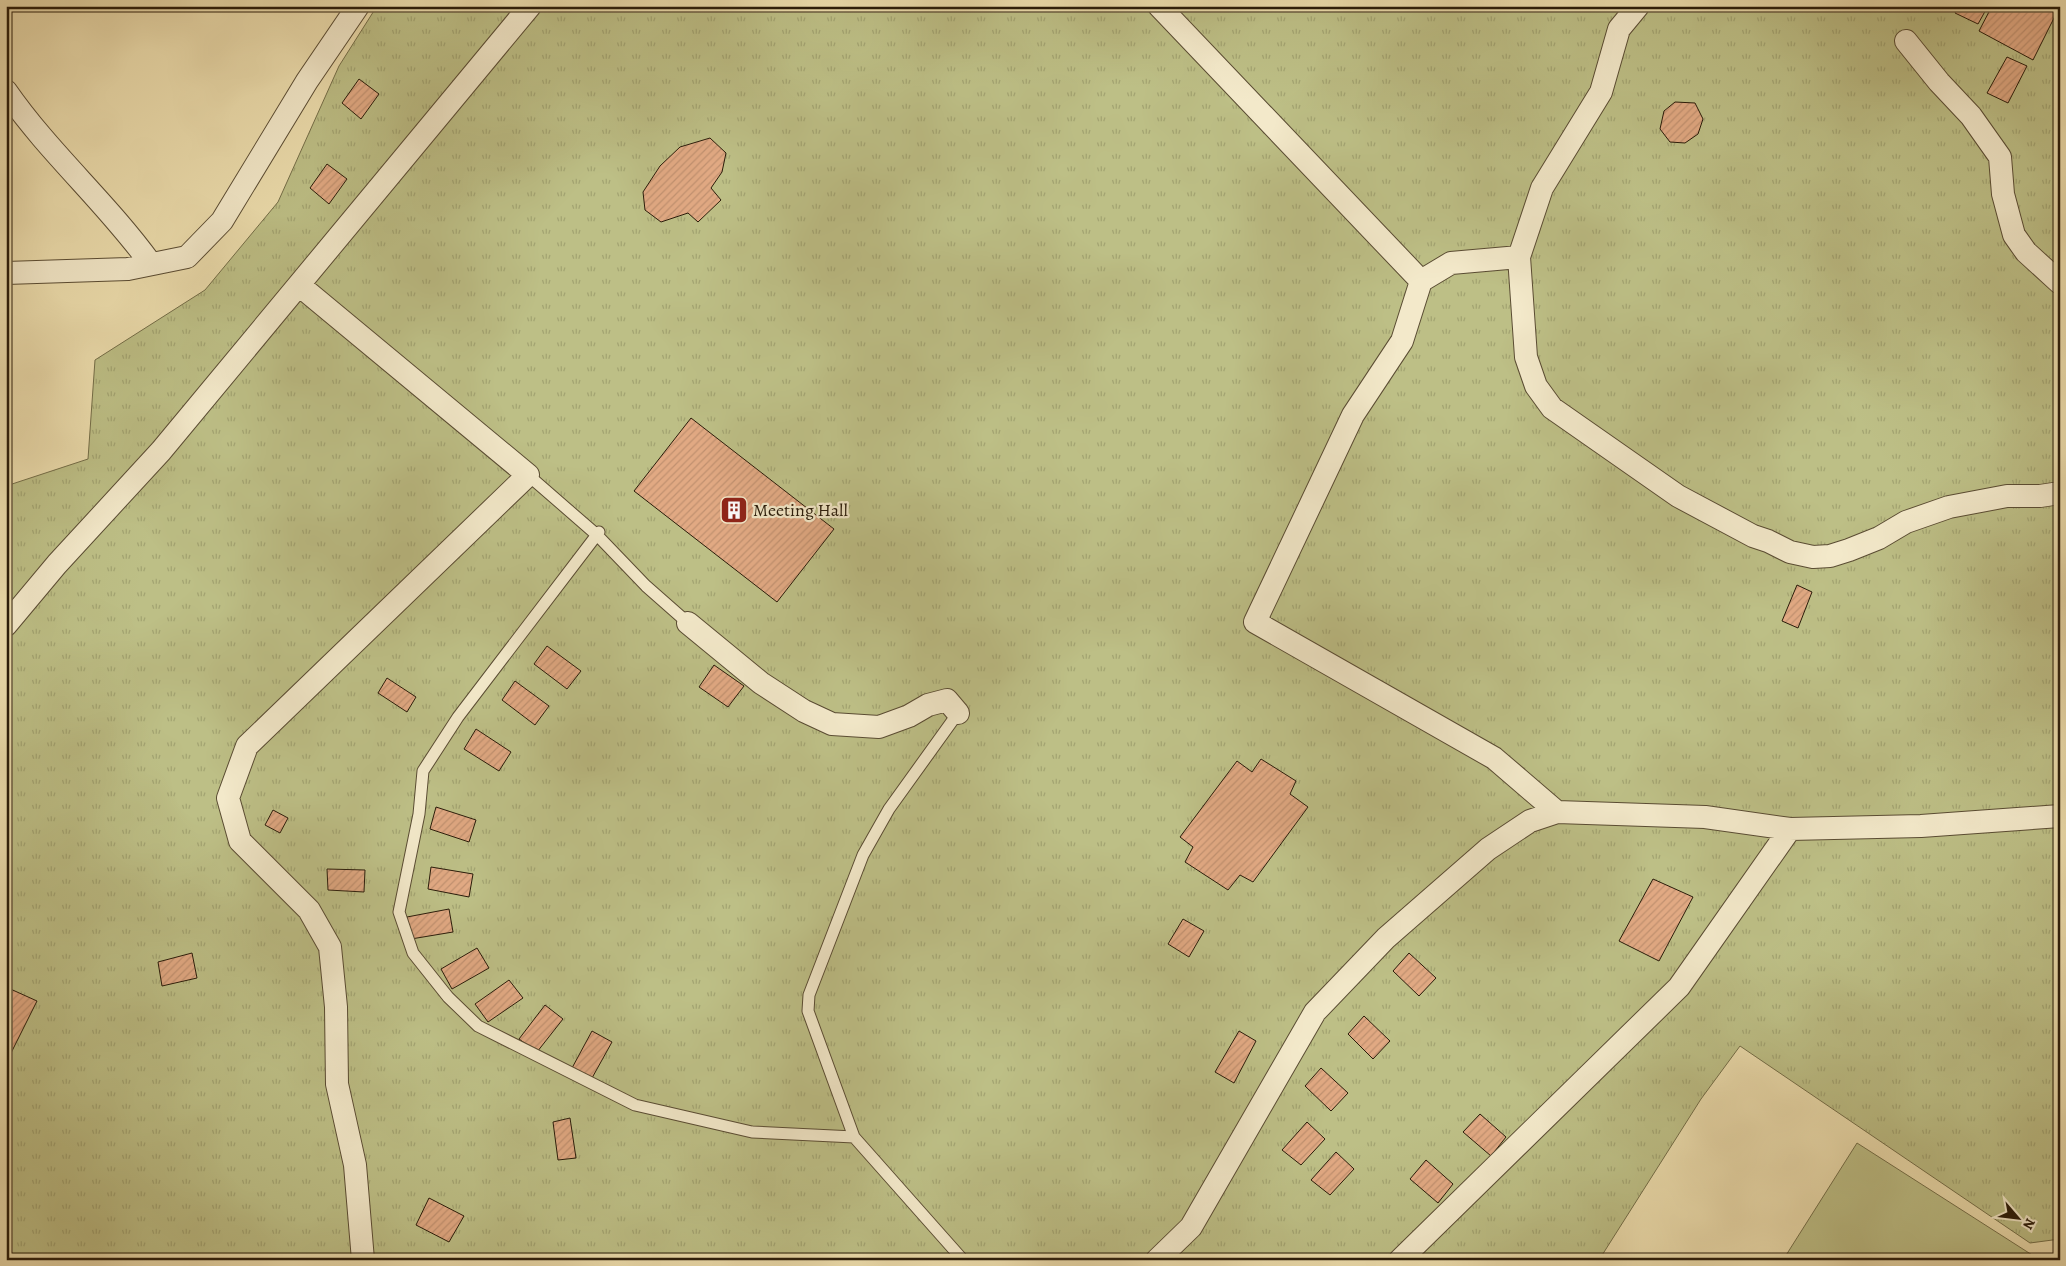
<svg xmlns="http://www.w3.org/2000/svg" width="2066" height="1266" font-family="Alegreya,serif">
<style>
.grass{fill:#bdbf86;stroke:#746e48}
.park{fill:url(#park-tufts);stroke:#746e48}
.building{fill:url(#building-hatch);stroke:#2a1c0a}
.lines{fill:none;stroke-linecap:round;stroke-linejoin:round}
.lane-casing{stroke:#5a4c33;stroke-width:13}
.street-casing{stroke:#5a4c33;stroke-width:24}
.lane{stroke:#f3e9ca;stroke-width:11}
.street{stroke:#f3e9ca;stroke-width:22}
.labels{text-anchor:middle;stroke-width:4.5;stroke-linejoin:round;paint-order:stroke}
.poi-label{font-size:18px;fill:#2a1c0a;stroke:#f3e9ca;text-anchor:start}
</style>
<defs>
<pattern id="park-tufts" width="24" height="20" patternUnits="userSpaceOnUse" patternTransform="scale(1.25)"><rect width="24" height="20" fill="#bdbf86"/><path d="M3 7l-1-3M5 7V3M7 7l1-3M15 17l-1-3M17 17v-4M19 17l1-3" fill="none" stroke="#a3a472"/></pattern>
<pattern id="building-hatch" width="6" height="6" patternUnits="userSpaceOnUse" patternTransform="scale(1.25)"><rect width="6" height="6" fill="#e1a983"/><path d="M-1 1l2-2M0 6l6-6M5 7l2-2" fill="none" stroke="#c19170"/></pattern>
</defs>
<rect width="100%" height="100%" fill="#ecddad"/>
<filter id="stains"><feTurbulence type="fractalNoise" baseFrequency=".004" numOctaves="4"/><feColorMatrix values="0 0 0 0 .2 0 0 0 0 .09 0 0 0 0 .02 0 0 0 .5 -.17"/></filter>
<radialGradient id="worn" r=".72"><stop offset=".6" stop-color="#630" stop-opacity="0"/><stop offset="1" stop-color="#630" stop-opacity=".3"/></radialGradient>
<path class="grass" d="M 1857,1143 L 2040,1260 L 1783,1260 Z"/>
<path class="park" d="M 377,6 L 2060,6 L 2060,1239 L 2030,1243 L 1740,1046 L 1701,1099 L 1599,1260 L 6,1260 L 6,486 L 88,459 L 95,360 L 205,290 L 278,202 L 339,66 Z"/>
<path class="building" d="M 1959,6 L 1988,6 L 1978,24 L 1955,13 Z
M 1992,6 L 2060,6 L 2033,60 L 1979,31 Z
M 2007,57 L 2027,66 L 2008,103 L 1987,93 Z
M 359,79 L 379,94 L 361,119 L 342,103 Z
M 1675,102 L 1695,103 L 1703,119 L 1698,134 L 1685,143 L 1670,142 L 1660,129 L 1664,111 Z
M 710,138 L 726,153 L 722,172 L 711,188 L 721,200 L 698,222 L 688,213 L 661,222 L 645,210 L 643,192 L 660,166 L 680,147 Z
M 327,164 L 347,179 L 329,204 L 310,188 Z
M 691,418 L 834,529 L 777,602 L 634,491 Z
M 1797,585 L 1812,592 L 1798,628 L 1782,621 Z
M 547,646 L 581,671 L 567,689 L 534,664 Z
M 714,665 L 744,686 L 728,707 L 699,687 Z
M 387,678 L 416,697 L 407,712 L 378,693 Z
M 515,681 L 549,706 L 535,725 L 502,700 Z
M 476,729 L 511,752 L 499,771 L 464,749 Z
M 1261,759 L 1296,781 L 1290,794 L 1308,807 L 1253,882 L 1240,875 L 1228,890 L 1185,862 L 1193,847 L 1180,837 L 1237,761 L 1252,772 Z
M 436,807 L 476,820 L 469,842 L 430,829 Z
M 273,810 L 288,818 L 280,833 L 265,825 Z
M 431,867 L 473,874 L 469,897 L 428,889 Z
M 327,869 L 365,870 L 364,892 L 328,890 Z
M 1653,879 L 1693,897 L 1659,961 L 1619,941 Z
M 449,909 L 453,932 L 411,939 L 407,917 Z
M 1183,919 L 1204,931 L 1189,957 L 1168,944 Z
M 477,948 L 489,968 L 452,989 L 441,969 Z
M 192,953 L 197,978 L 162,986 L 158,962 Z
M 1409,953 L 1436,978 L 1419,996 L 1393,971 Z
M 509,980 L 523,998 L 488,1022 L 475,1004 Z
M 6,987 L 37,1001 L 6,1063 Z
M 545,1005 L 563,1019 L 537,1052 L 519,1039 Z
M 1364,1016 L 1390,1041 L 1373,1059 L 1348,1034 Z
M 592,1031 L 612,1042 L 592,1078 L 572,1068 Z
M 1239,1031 L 1256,1041 L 1234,1083 L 1215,1072 Z
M 1321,1068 L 1348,1093 L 1331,1111 L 1305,1086 Z
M 1480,1114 L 1506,1137 L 1491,1156 L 1463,1132 Z
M 570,1118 L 576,1158 L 558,1160 L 553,1122 Z
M 1307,1122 L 1325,1139 L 1301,1165 L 1282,1150 Z
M 1336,1152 L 1354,1169 L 1330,1195 L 1311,1180 Z
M 1426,1160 L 1453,1184 L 1438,1203 L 1410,1179 Z
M 429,1198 L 464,1216 L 449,1242 L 416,1225 Z"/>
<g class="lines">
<g class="lane-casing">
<path id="lane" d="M 528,475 L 597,535 L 646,586 L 688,623
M 599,532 L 458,717 L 423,771 L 419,814 L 399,912 L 413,953 L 448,997 L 478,1026 L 635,1105 L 752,1132 L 854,1137 L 963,1260
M 854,1137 L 808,1011 L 809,995 L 863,855 L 889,809 L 958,713"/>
</g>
<g class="street-casing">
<path id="street" d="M 1159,6 L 1421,281
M 1638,6 L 1619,29 L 1601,92 L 1542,188 L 1519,257 L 1526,357 L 1536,386 L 1552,408 L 1678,496 L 1753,536 L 1768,541 L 1790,552 L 1813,557 L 1830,556 L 1849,550 L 1879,538 L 1906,522 L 1949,507 L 2007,496 L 2040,496 L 2060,493
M 1906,41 L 1939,82 L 1971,116 L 2000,157 L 2003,194 L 2014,235 L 2026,252 L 2060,283
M 6,91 C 49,153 107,203 151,264
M 1519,257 L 1451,263 L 1421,281 L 1402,341 L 1353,415 L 1255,622 L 1494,758 L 1557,812
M 6,273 L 128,269 L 187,257 L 222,221 L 307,81 L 358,6
M 299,285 L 528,475 L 247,746 L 228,798 L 240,841 L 309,910 L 330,947 L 336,1007 L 337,1084 L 355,1165 L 363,1260
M 688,623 L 761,683 L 804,711 L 832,724 L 879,727 L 909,716 L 928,705 L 947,700 L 958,713
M 6,625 L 57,564 L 161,451 L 530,6
M 1157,1260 L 1191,1227 L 1315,1012 L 1386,938 L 1488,849 L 1530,821 L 1557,812 L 1705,817 L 1790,829 L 1921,826 L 2060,816
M 1400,1260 L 1679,987 L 1790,829"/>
</g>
<use href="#lane" class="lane"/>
<use href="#street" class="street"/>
</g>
<defs>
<g id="building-square" transform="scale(1.4375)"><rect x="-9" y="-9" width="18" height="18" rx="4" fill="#8f2418" stroke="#f3e9ca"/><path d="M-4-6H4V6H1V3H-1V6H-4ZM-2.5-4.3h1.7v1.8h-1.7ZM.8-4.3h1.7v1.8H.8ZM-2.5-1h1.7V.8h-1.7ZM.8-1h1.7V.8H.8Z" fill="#fff"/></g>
</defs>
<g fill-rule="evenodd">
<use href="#building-square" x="734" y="510"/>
</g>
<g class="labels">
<g class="poi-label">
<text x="753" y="516">Meeting Hall</text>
</g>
</g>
<rect width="2066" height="1266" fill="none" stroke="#ecddad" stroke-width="25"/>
<rect x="8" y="8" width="2051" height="1251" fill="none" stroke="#2a1c0a" stroke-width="2.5"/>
<rect x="12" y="12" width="2041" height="1241" fill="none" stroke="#2a1c0a"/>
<g transform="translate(2018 1218) rotate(118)" stroke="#f3e9ca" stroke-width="4" paint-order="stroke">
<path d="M0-4L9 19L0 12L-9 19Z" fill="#2a1c0a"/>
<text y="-8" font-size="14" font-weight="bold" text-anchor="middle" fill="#2a1c0a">N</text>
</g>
<rect width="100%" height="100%" filter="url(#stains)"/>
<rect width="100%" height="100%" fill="url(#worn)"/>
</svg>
